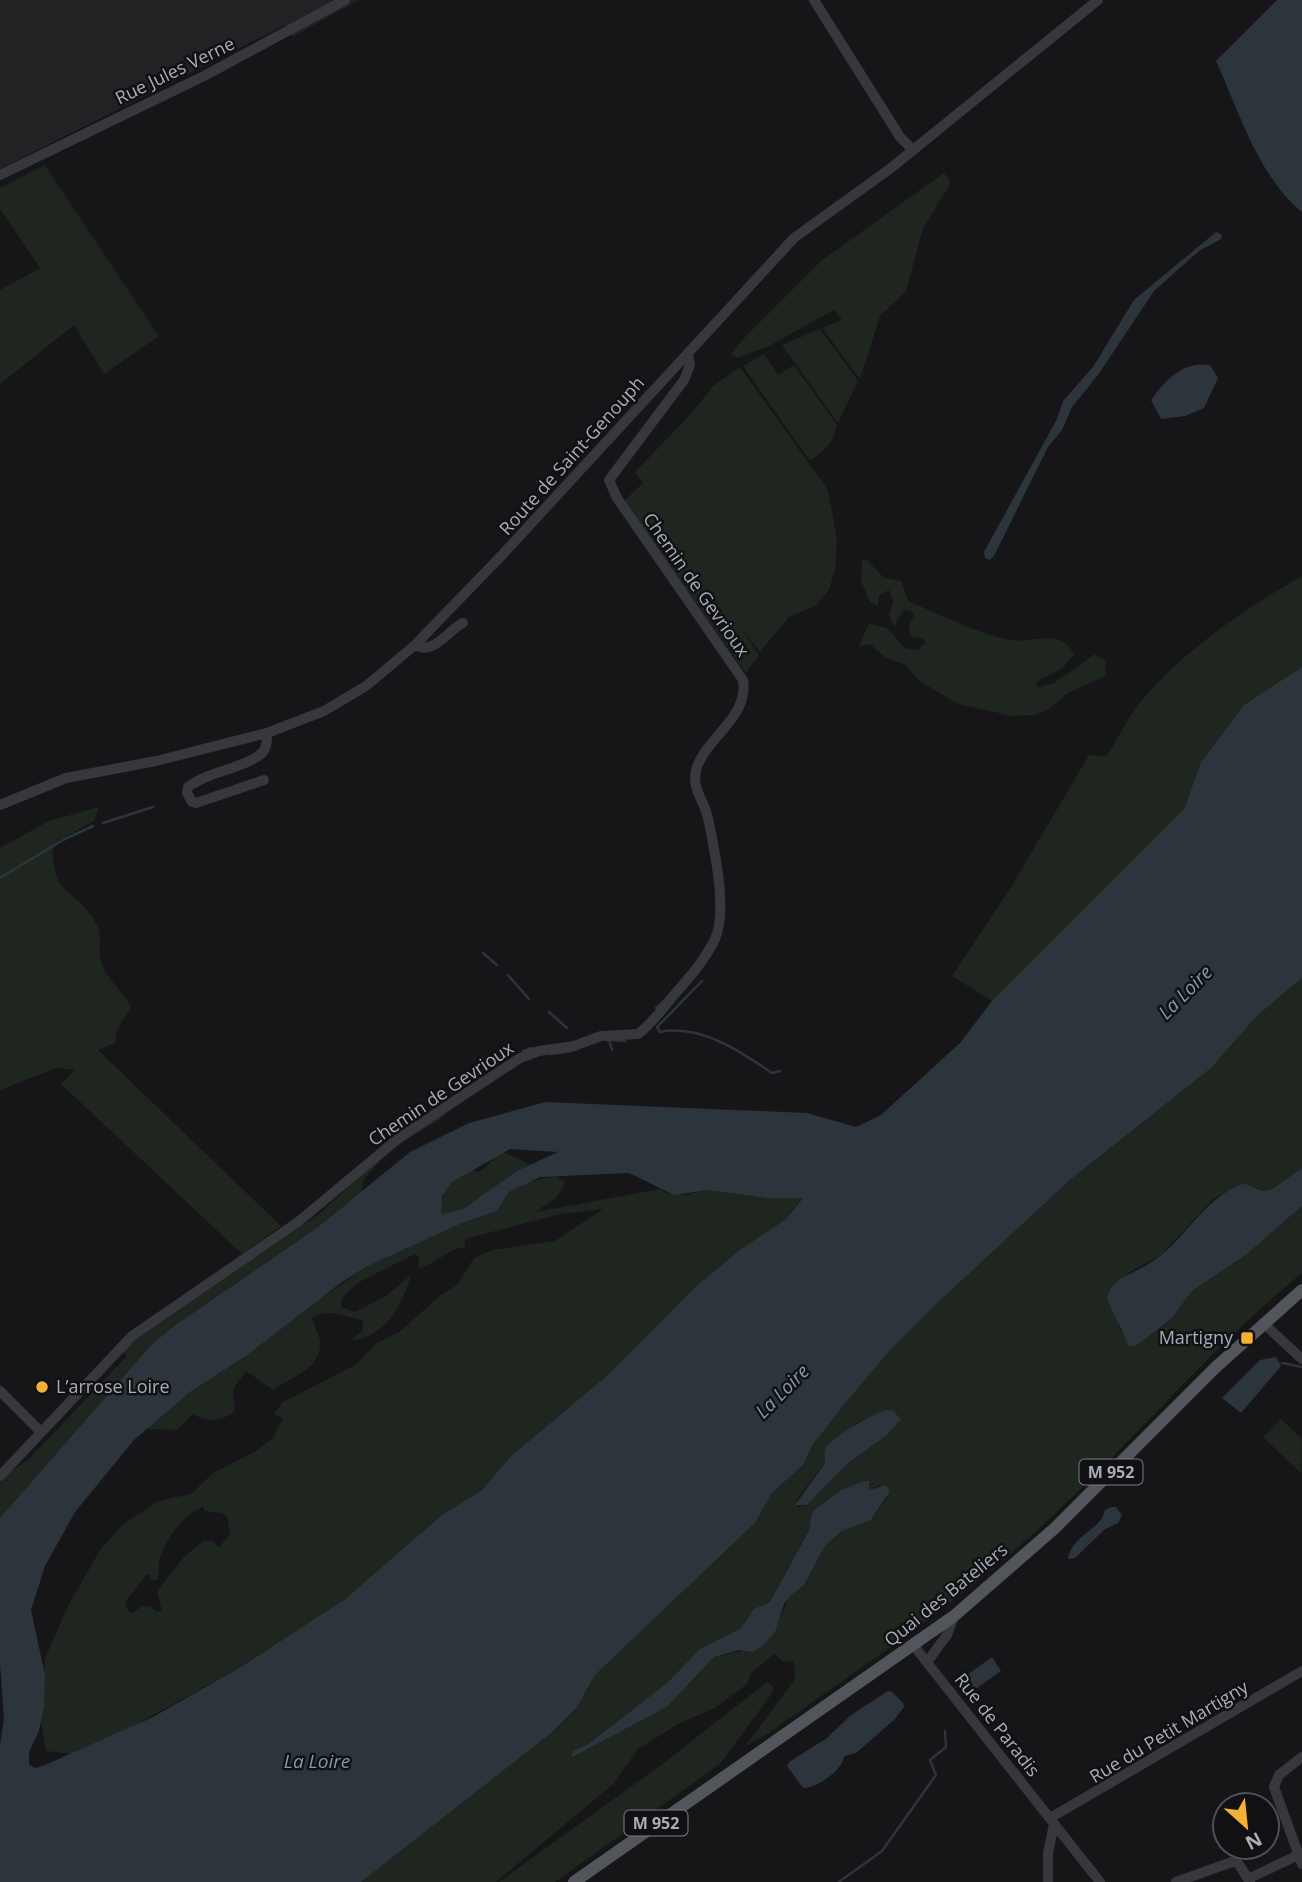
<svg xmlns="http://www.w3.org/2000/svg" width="1302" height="1882" font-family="'Open Sans',sans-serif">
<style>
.built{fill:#222225}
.green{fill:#1e261f;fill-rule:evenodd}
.water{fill:#2c353c;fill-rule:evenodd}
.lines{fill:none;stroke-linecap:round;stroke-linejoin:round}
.stream{stroke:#2c353c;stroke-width:2.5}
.minor{stroke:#37383d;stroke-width:10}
.major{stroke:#53555c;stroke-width:12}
.poi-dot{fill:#f2b134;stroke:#111113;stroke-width:2.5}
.labels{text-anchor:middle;stroke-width:5;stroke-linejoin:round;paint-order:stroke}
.shield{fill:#111113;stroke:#7b7e86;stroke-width:2}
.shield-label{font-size:16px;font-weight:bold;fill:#a8adb8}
.street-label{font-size:18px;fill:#a8adb8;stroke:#111113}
.poi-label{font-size:18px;fill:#a8adb8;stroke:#111113;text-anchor:end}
.water-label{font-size:19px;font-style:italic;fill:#7f9bb3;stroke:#111113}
</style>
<rect width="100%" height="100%" fill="#161618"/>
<path class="built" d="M 0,0 L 359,0 L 293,37 L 283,26 L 0,169 Z"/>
<path class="green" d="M 45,165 L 159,336 L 104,374 L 74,325 L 0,384 L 0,290 L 40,268 L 0,209 L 0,188 Z
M 944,173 L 950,180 L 949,186 L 923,228 L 906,291 L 880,316 L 860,379 L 822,328 L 842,320 L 834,310 L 767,347 L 737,358 L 731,354 L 746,336 L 821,261 Z
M 820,329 L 858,381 L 838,423 L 782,345 Z
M 764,354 L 778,375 L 794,365 L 837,425 C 833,444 825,450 810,461 L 743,366 Z
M 740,367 L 828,490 L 837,540 L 835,570 L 829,590 L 815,606 L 789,617 L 760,652 L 742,630 L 759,655 L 746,673 L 624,501 L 643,483 L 635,472 L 690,415 L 713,386 Z
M 867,560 L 884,578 L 901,581 L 909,602 C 942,614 976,634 1011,640 C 1033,644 1061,626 1074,655 L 1062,668 L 1038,681 L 1035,684 L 1039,687 L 1054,683 L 1095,654 L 1106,661 L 1105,676 L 1068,693 L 1049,709 L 1035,715 L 1012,716 L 958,704 L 918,680 L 905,665 L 885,657 L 870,644 L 858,647 L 869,624 L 887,628 L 905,648 L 918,650 L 925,643 L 924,639 L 912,637 C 906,628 909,623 914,616 L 911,611 L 904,610 L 894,626 L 889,615 L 893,602 L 889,590 L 879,595 L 878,606 L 870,602 L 861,581 L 862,561 Z
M 1302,576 L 1302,669 L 1244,705 L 1201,762 L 1184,809 L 992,1001 L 952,976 L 1011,887 L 1089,755 L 1107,756 C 1118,738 1128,717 1141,701 C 1185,650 1244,609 1302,576 Z
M 99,807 L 94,821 L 53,844 C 52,902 75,884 97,925 C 103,937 97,950 101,962 C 107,980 124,991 131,1007 L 117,1030 L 115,1043 L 98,1050 L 281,1226 L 242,1254 L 61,1084 L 75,1070 L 56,1068 L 0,1090 L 0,848 L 49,821 Z
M 1302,978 L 1302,1168 L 1272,1189 L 1262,1191 L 1243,1183 L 1213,1199 L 1161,1255 L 1128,1273 L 1107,1299 L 1117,1317 L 1120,1331 L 1178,1310 L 1192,1291 L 1247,1254 L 1302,1206 L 1302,1273 C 1203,1354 1123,1455 1027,1539 C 945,1613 853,1673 763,1737 L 746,1745 L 795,1679 L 794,1661 L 784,1662 L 774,1654 L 751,1673 L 747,1684 L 715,1708 L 680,1723 L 638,1749 L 613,1784 L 496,1882 L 361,1882 L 551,1732 L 577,1707 L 595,1675 L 755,1523 L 772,1493 L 803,1464 L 812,1446 L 842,1407 L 890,1350 L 932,1308 L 1070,1180 L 1211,1068 L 1257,1016 ZM 860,1421 L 887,1435 L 847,1464 L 807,1505 L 799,1507 L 796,1501 L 825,1462 L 829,1443 ZM 863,1481 L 869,1481 L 868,1491 L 880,1485 L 887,1498 L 871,1520 L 842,1531 L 825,1546 L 805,1586 L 790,1595 L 781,1616 L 746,1650 L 714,1657 L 667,1707 L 572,1758 L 573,1751 L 587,1745 L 667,1683 L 700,1649 L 740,1629 L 750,1614 L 770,1602 L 809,1529 L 812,1512 L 841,1490 Z
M 451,1108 C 442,1120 433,1124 421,1131 C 399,1143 377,1161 363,1181 L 362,1191 L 318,1227 L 174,1326 L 151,1345 L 0,1518 L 0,1483 L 3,1477 L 29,1459 L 127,1356 L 120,1350 L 319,1214 L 390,1149 Z
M 503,1152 L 530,1164 L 463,1209 L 441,1214 C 438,1194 452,1178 470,1170 L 479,1172 C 490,1166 491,1157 503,1152 Z
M 557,1176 L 565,1183 L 556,1198 L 535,1212 L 661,1189 L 665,1193 L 686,1195 L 708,1190 L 765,1198 L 803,1197 L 786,1219 L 741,1249 L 695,1287 L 610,1373 L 510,1457 L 481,1491 L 443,1514 L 345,1599 L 244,1665 L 117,1735 L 71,1754 L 46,1751 L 41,1721 L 45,1658 L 68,1606 L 100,1550 L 122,1525 L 158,1501 L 191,1494 L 213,1473 L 256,1451 L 273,1438 L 283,1418 L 275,1415 L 275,1412 L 283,1402 L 355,1365 L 377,1343 L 399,1332 L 441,1295 L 457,1285 L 474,1258 L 492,1250 L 555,1241 L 603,1209 L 560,1214 L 465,1239 L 465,1247 C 446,1249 436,1265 419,1268 L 419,1257 L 415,1254 L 359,1282 L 342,1298 L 341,1307 L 355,1312 L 386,1296 L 411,1275 C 403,1304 385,1338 350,1341 L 362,1331 L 363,1320 C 346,1318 327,1306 312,1318 C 314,1327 321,1336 320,1345 C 320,1369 290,1378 273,1390 L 246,1371 L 233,1389 L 235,1410 C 224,1422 206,1423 193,1414 L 177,1430 L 145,1429 L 190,1392 L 246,1356 L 295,1316 L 366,1267 L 462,1223 L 497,1211 L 509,1192 L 527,1182 ZM 204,1507 L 204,1511 L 222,1513 L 227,1516 L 230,1534 L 219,1547 L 212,1541 L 203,1541 L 183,1558 L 157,1591 L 162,1611 L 157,1612 L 150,1606 L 142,1606 L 132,1613 L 128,1611 L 125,1602 L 146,1575 L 150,1575 L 151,1581 L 158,1579 C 160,1572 158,1564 160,1557 C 166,1539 186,1511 204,1507 Z
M 1281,1419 L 1302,1439 L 1301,1473 L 1263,1437 Z
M 767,1682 L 773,1686 L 773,1692 L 720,1764 L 555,1882 L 499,1882 L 665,1762 Z"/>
<path class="water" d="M 1277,0 L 1302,0 L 1302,212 C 1258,176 1239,111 1216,61 Z
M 1216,232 L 1222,235 L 1221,239 L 1199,251 L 1154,291 L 1098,375 L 1072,407 L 1062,430 L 1048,447 L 994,556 L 989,560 L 985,558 L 984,552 L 1057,419 L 1063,401 L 1093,367 L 1134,300 Z
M 1210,365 L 1218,378 L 1204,408 L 1185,416 L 1161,419 L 1151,400 C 1166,380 1182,361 1210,365 Z
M 1302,667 L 1302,978 L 1257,1016 L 1211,1068 L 1070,1180 L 932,1308 L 890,1350 L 842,1407 L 812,1446 L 803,1465 L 772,1493 L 755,1523 L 595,1675 L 577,1707 L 551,1733 L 361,1882 L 0,1882 L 0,1745 L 4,1718 L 0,1663 L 0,1518 L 151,1345 L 174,1326 L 318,1227 L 410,1152 L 469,1123 L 545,1102 L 807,1113 L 856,1127 L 881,1115 L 960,1043 L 992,1001 L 1184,809 L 1201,762 L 1244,705 ZM 510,1149 L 558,1152 L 517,1171 L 463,1209 L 441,1214 L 442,1196 L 452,1182 ZM 629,1173 L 674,1195 L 708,1190 L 765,1198 L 803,1198 L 786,1219 L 741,1249 L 695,1287 L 610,1373 L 510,1457 L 481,1491 L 443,1514 L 345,1599 L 244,1665 L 153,1717 L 45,1765 L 36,1768 L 29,1765 L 29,1752 L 39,1731 L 44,1706 L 45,1675 L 31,1610 L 45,1566 L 75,1512 L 134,1440 L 190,1392 L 246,1356 L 342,1282 L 366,1267 L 462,1223 L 497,1211 L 509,1192 L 540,1177 Z
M 1302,1168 L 1302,1206 L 1247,1254 L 1192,1291 L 1172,1318 L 1137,1345 L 1129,1346 L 1107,1299 C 1110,1279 1132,1274 1147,1265 C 1187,1241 1197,1203 1243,1183 L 1262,1191 L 1272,1189 Z
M 1276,1357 L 1281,1366 L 1241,1413 L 1222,1398 L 1260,1360 Z
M 886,1410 L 893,1411 L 901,1419 L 887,1435 L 847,1464 L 807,1505 L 795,1505 L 825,1463 C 825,1457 823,1451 827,1446 C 835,1435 873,1414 886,1410 Z
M 863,1481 L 869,1481 L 869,1490 L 886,1485 L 890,1491 L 871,1520 L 842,1531 L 825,1546 L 804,1586 L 791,1595 L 784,1604 L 775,1632 L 763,1646 L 752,1652 L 739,1650 L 714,1657 L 667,1707 L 571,1758 L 573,1751 L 587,1745 L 667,1683 L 700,1649 L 740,1629 L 754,1609 L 770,1602 L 809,1530 L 812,1512 L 841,1490 Z
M 1111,1507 L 1116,1507 L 1122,1515 L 1118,1523 L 1105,1529 L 1075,1558 L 1068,1559 C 1072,1534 1101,1531 1105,1510 Z
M 992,1657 L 1001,1671 L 977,1688 L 971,1688 L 964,1677 Z
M 888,1691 L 892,1692 L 903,1703 L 904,1707 L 894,1720 L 856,1753 L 844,1756 C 844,1769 816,1789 803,1788 L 787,1766 L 789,1762 L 827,1738 L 851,1715 Z"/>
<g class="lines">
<path class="stream" d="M 103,823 L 153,807
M 0,878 L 63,840 L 93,826
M 483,953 L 497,965
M 508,975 L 529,999
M 702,981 L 657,1027 L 660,1032 C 700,1024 740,1051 772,1073 L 780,1071
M 656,1008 L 665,1000
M 549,1012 L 567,1028
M 606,1040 L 609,1040 L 612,1050
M 611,1040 L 625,1041
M 523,1051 L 532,1048
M 551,1054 L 572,1051
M 1282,1363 L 1302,1367
M 839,1882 L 882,1851 L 936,1775 L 930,1760 L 946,1747 L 945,1731"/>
<path class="minor" d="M 814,0 L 900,137 L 912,149
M 0,175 L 204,76 L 345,0
M 415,645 C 433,656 448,630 463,623
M 264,780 L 196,803 L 192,802 L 187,793 L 188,787 C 209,771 242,769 261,754 C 267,749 267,741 267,733
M 0,805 L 66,778 L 156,761 L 267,733 L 324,711 L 366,686 L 415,645 L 503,554 L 794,238 L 891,168 L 1098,0
M 1263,1323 L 1302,1359
M 0,1391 L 40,1431
M 0,1476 L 132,1336 L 298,1222 L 400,1137 L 520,1058 L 539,1051 L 574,1046 L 601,1036 L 638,1034 C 652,1024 663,1008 674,995 C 689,978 705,960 715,939 C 728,909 714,849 708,818 C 704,799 690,788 697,767 C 708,736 749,717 743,680 L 617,498 L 609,480 L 684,380 L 690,365 L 688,353
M 914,1646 L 1100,1882
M 927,1662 L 947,1635 L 954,1616
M 1302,1757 L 1279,1775 L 1274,1787 L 1302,1864
M 1050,1818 L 1302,1671
M 1248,1879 L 1298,1855
M 1048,1882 L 1048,1853 L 1054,1824
M 1176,1882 L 1232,1862 L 1238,1863 L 1250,1882"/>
<path class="major" d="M 574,1882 L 954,1616 L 1055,1528 L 1216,1367 L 1302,1290"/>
</g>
<g class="poi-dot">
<rect x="1240" y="1331" width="14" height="14" rx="3.5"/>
<circle cx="42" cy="1387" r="7"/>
</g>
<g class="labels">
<g class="shield">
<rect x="1079.5" y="1459.5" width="63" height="25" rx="5"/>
<rect x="624.5" y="1810.5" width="63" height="25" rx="5"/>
</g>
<g class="shield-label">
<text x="1111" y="1478">M 952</text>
<text x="656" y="1829">M 952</text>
</g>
<g class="street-label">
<text transform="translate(175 71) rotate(-26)" y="6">Rue Jules Verne</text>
<text transform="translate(572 456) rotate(-48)" y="6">Route de Saint-Genouph</text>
<text transform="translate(696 585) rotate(55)" y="6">Chemin de Gevrioux</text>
<text transform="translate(441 1094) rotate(-34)" y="6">Chemin de Gevrioux</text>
<text transform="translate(946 1595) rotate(-39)" y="6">Quai des Bateliers</text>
<text transform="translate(997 1725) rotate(52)" y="6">Rue de Paradis</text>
<text transform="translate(1169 1732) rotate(-31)" y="6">Rue du Petit Martigny</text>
</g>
<g class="poi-label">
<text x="1233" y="1344">Martigny</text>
<text x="56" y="1393" text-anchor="start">L’arrose Loire</text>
</g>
<g class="water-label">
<text transform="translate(1185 992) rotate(-45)" y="7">La Loire</text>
<text transform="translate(782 1391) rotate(-45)" y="7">La Loire</text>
<text x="317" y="1768">La Loire</text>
</g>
</g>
<g transform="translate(1246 1826) rotate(153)"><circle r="33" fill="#111113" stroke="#4d4f55" stroke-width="2"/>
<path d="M0-5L12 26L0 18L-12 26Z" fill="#f2b134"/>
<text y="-10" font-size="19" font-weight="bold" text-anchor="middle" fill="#a8adb8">N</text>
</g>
</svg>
